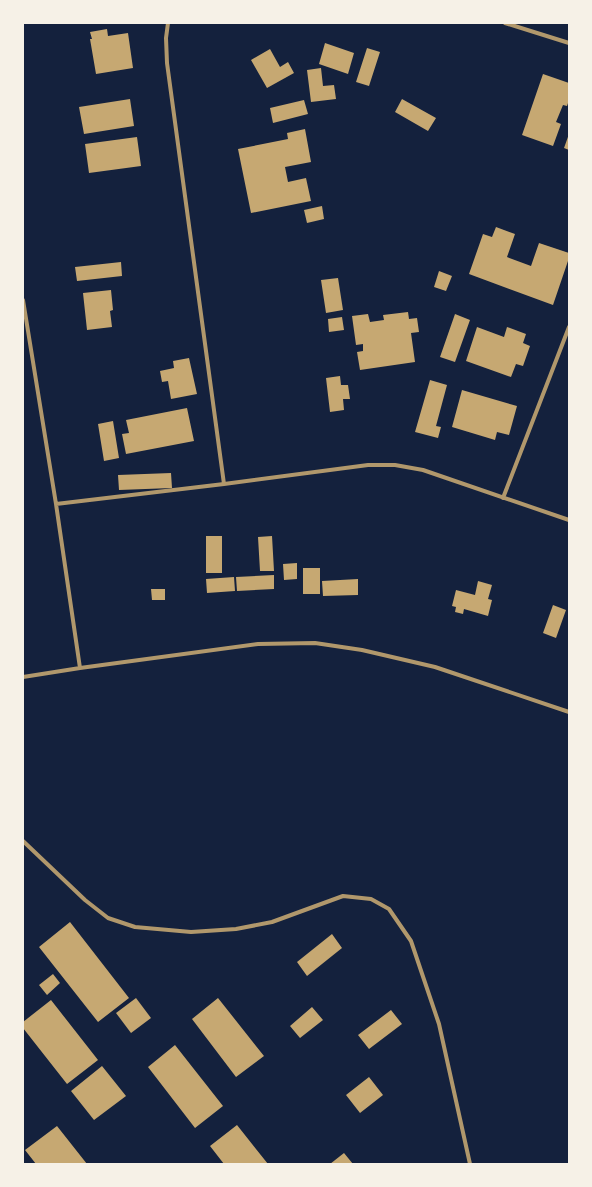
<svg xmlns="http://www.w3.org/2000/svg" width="592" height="1187" font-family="'Alegreya Sans',sans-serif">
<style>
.building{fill:#c6a872}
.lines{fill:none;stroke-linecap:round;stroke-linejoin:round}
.minor{stroke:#b1986c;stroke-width:4}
</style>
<rect width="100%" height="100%" fill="#14213d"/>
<path class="building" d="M 107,29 L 108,36 L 128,33 L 133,68 L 96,74 L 90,39 L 92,39 L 90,32 Z
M 325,43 L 354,53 L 348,74 L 319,64 Z
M 367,48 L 380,52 L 369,86 L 356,82 Z
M 270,49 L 280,67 L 288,62 L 294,73 L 267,88 L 251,60 Z
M 321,68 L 323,86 L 334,85 L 336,99 L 311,102 L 307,70 Z
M 543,74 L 569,83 L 569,100 L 567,106 L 563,105 L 556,122 L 561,124 L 553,146 L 522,135 Z
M 130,99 L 134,126 L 84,134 L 79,107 Z
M 402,99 L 436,118 L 428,131 L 395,112 Z
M 304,100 L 308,114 L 273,123 L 270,108 Z
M 305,129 L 311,162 L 285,167 L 288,182 L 306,178 L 311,201 L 251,213 L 238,149 L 288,139 L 287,133 Z
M 569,134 L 569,150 L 564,148 Z
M 137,137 L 141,166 L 89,173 L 85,144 Z
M 322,206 L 324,219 L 307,223 L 304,210 Z
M 496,227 L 515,234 L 507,257 L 531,266 L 539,243 L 569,253 L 569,258 L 553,305 L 469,274 L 483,234 L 492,237 Z
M 121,262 L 122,276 L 77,281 L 75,267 Z
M 439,271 L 452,276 L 446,291 L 434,287 Z
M 338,278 L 343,310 L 326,313 L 321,280 Z
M 111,290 L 113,310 L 110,311 L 112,327 L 87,330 L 83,293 Z
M 408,312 L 409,319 L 417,318 L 419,332 L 411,333 L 415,362 L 360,370 L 357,352 L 363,351 L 363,344 L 356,345 L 352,316 L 368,314 L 370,322 L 384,320 L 383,315 Z
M 455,314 L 470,320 L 455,362 L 440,357 Z
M 342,317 L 344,330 L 329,332 L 328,319 Z
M 477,327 L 504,337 L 507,327 L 526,334 L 523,343 L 530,346 L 523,366 L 516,364 L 511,377 L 466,361 Z
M 189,358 L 197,394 L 171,399 L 168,381 L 162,382 L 160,371 L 174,368 L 173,361 Z
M 340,376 L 341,385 L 348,385 L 350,399 L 343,399 L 344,410 L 330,412 L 326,378 Z
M 430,380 L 447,385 L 436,426 L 441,427 L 438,438 L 415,432 Z
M 462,390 L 517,406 L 509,435 L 497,432 L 495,440 L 452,427 Z
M 187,408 L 194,441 L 126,454 L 122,434 L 129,433 L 126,420 Z
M 113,421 L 119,458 L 104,461 L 98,424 Z
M 171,473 L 172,488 L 119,490 L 118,475 Z
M 206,536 L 222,536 L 222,573 L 206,573 Z
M 272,536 L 274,571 L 260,571 L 258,537 Z
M 297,563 L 297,579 L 284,580 L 283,564 Z
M 303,568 L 320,568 L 320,594 L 303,594 Z
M 274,575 L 274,589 L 237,591 L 236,577 Z
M 234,577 L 235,591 L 207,593 L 206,579 Z
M 358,579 L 358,595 L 323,596 L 322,581 Z
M 478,581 L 492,585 L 488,599 L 492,600 L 488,616 L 464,609 L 463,614 L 455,612 L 456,607 L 452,606 L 456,590 L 475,595 Z
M 151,589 L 165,589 L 165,600 L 152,600 Z
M 553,605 L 566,610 L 556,638 L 543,633 Z
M 70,922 L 129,998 L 98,1022 L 39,947 Z
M 332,934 L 342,948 L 307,976 L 297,962 Z
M 53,974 L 60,983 L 47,995 L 39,985 Z
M 136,998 L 151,1018 L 131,1033 L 116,1013 Z
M 218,998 L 264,1056 L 236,1077 L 192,1019 Z
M 51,1000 L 98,1060 L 67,1084 L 23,1028 L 23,1022 Z
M 312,1007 L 323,1020 L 300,1038 L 290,1026 Z
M 391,1010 L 402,1024 L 369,1049 L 358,1035 Z
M 175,1045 L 223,1106 L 195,1128 L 148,1067 Z
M 102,1066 L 126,1096 L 94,1120 L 71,1091 Z
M 369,1077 L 383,1095 L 360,1113 L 346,1095 Z
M 237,1125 L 268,1164 L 224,1164 L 210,1146 Z
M 57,1126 L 87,1164 L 36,1164 L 25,1150 Z
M 344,1153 L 353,1164 L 330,1164 Z"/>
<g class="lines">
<path class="minor" d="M 168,23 L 166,38 L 167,63 L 224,484
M 505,23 L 569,43
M 23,300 L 56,504 L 80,668
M 503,498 L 569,327
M 56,504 L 224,484 L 368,465 L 395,465 L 423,470 L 569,520
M 23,677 L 80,668 L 258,644 L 315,643 L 362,650 L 435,667 L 569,712
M 23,841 L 85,900 L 108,918 L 135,927 L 191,932 L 236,929 L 272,922 L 343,896 L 371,899 L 389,909 L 411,941 L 439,1024 L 470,1164"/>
</g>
<rect width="592" height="1187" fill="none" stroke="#f6f1e7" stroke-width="48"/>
</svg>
